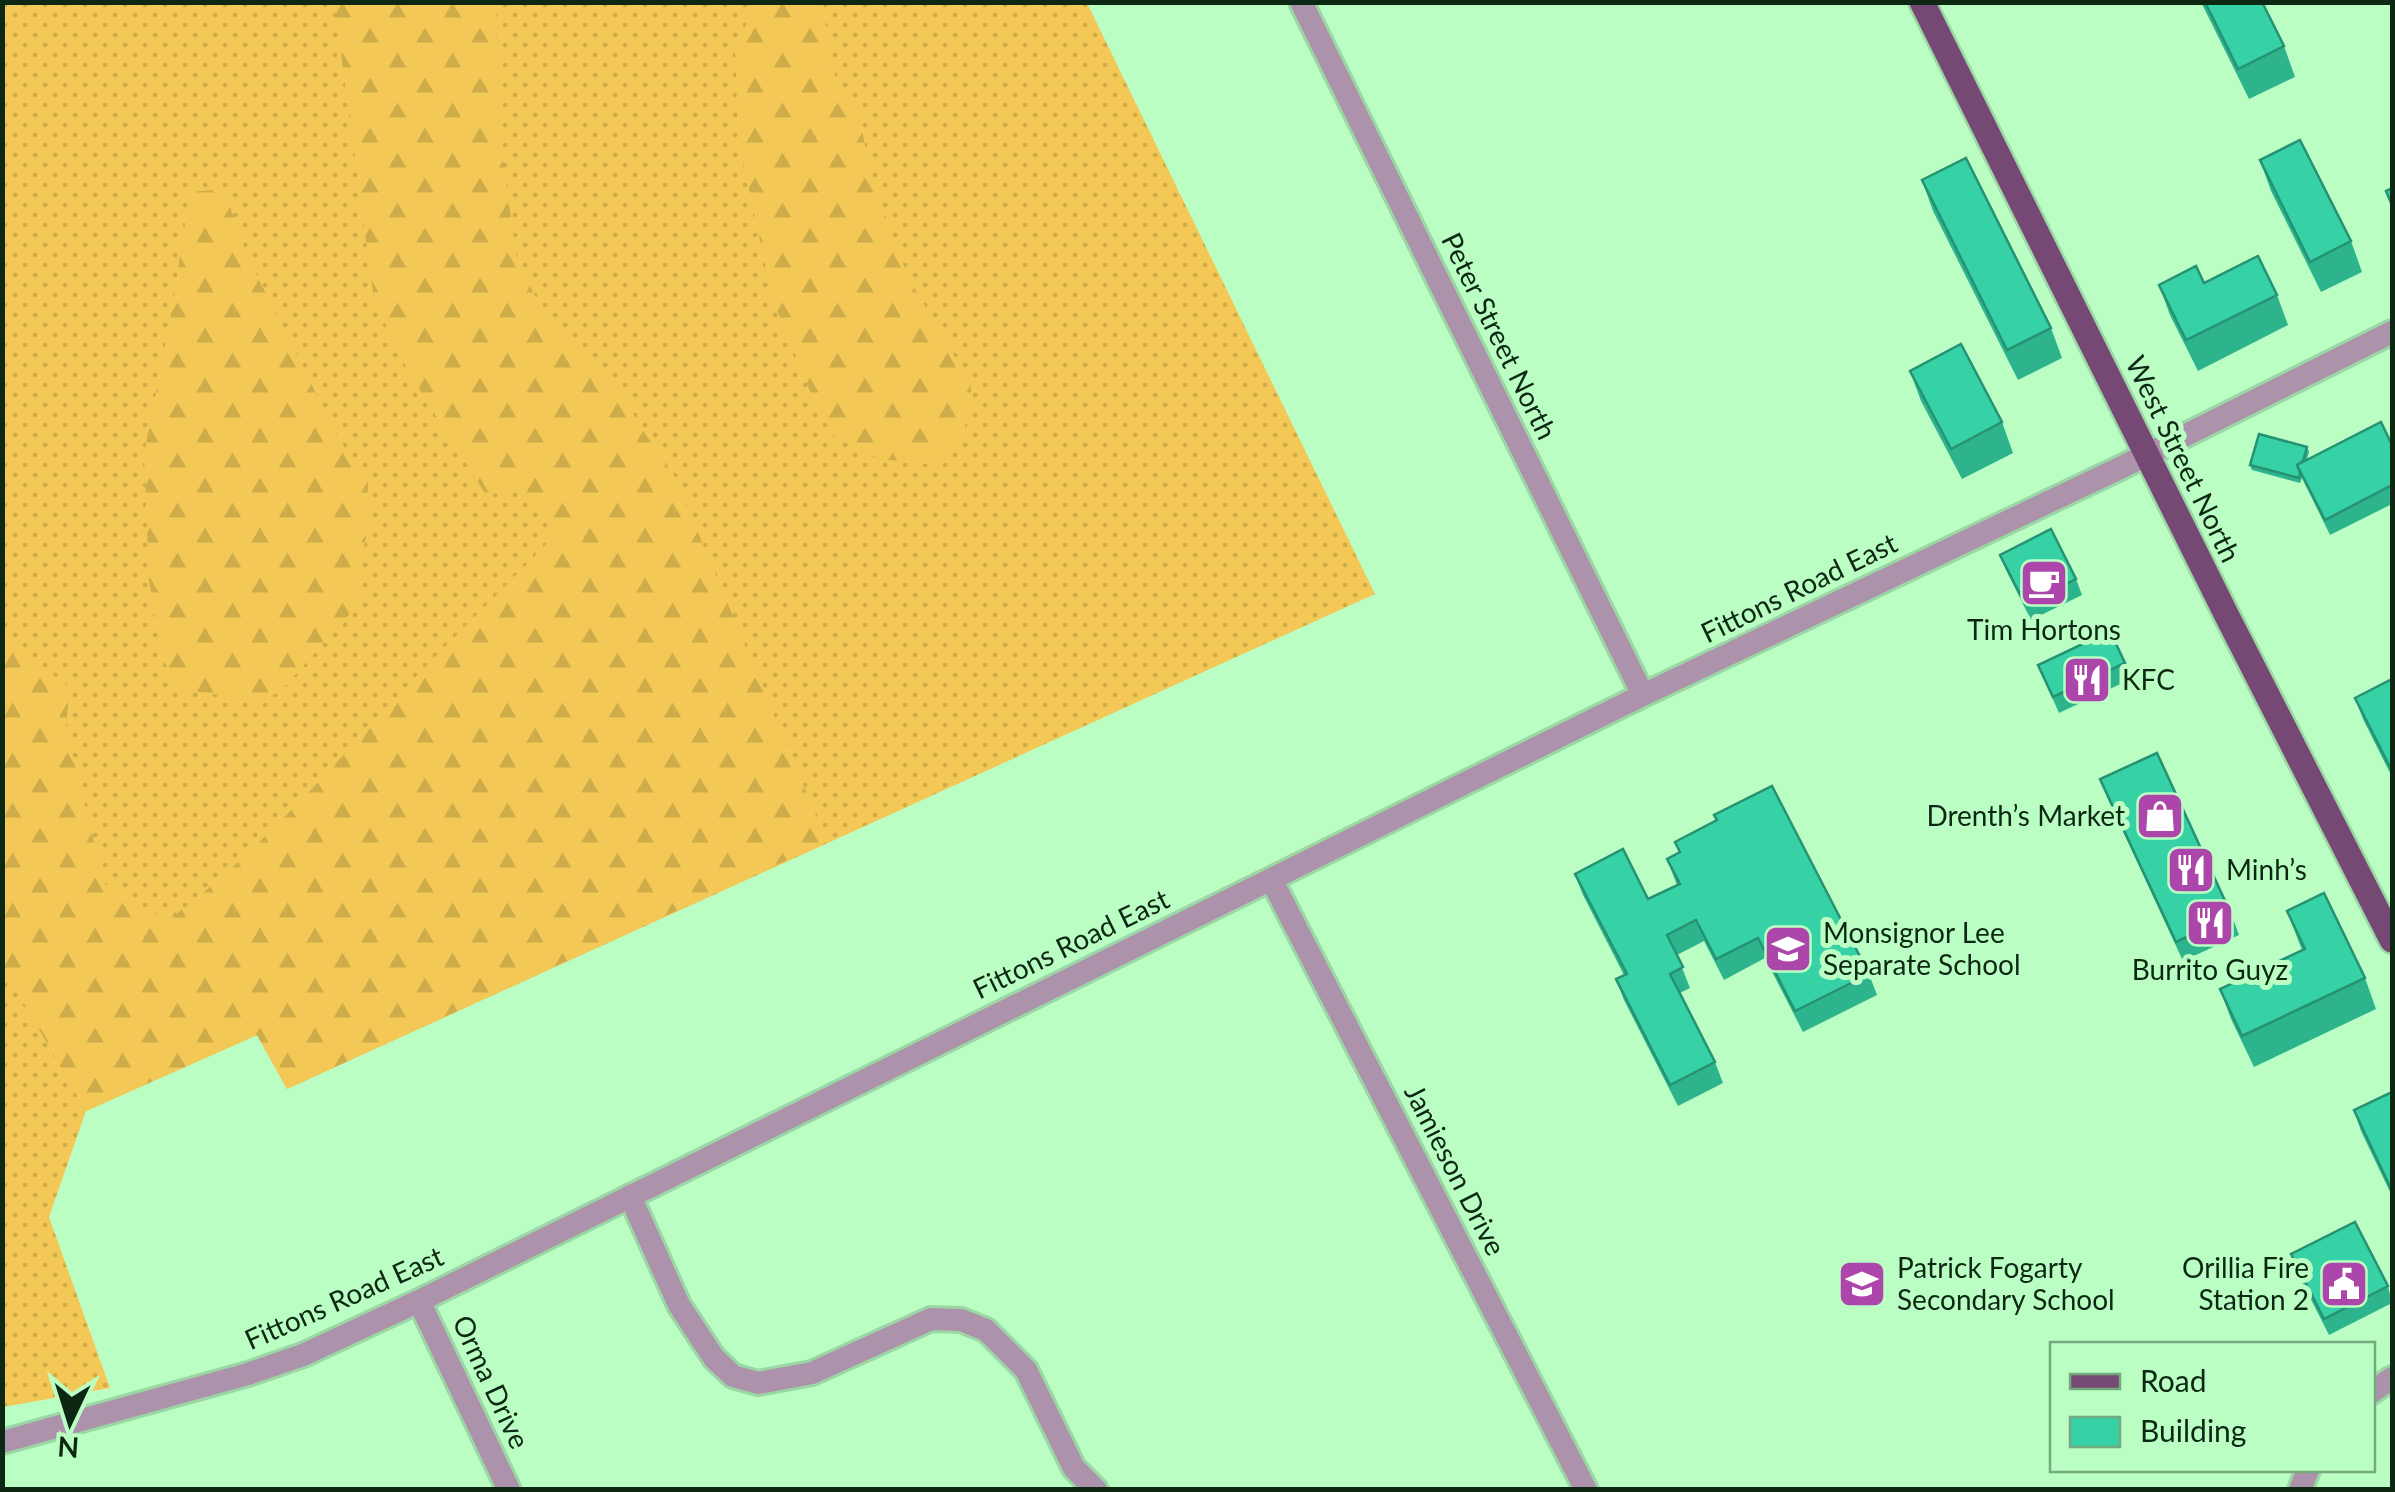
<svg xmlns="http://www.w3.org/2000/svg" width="2395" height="1492" font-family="Lato,sans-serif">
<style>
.grass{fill:url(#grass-dots)}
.forest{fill:url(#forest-firs)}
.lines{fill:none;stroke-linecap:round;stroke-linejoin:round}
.minor-casing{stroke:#9bd7a4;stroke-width:28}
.major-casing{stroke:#9bd7a4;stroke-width:30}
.minor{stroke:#ac92aa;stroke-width:22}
.major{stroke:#764874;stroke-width:25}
.wall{fill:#2eb48d}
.building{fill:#36d1a4;stroke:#269273;stroke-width:2.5}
.labels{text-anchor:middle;stroke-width:10;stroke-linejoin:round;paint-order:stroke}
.street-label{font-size:28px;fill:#0c2812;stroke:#bafec4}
.poi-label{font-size:28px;fill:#0c2812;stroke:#bafec4;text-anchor:start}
</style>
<defs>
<pattern id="grass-dots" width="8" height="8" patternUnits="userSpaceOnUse" patternTransform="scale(2.5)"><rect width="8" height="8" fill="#f3c856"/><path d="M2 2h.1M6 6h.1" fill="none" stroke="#cfac4a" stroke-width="1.8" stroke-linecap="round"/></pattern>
<pattern id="forest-firs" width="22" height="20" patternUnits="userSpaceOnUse" patternTransform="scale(2.5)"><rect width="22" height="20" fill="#f3c856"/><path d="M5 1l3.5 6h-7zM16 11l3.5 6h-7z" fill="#cfac4a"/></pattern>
</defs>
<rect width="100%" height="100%" fill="#bafec4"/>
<path class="grass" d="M 3,3 L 1087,3 L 1375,594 L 287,1089 L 257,1035 L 86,1111 L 49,1217 L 110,1388 L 3,1407 Z"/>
<path class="forest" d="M 334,3 L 496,3 L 499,131 L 517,261 L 552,329 L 617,382 L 639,425 L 675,477 L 827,842 L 287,1089 L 257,1035 L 86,1111 L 3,967 L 3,640 L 70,687 L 66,727 L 104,883 L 132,902 L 168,920 C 258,854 332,766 408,685 C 455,635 505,588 552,538 L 545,509 L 524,489 L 486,495 L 409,373 L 374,300 Z
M 763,3 L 819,3 L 824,6 L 829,65 L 858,114 L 874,184 L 908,277 L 971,385 L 971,415 L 954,447 L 927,464 L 880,459 L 832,435 L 809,389 L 773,300 L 738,139 L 735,44 L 757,6 Z
M 213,190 L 230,207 L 248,258 L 341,443 L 368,479 L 367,528 L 355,608 L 280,692 L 256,701 L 176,688 L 160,652 L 149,580 L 144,454 L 169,326 L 190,192 Z"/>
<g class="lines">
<g class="minor-casing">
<path id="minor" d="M 1301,2 L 1643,695
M 1271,879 L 1586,1490
M 630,1196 L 679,1305 L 714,1358 L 733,1376 L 758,1383 L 812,1373 L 931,1319 L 961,1320 L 986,1330 L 1026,1370 L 1074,1468 L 1096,1490
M 419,1301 L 509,1490
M 2372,1392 L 2392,1378
M 2,1442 L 248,1374 L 303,1355 L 419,1301 L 1643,695 L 2120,468 L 2392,332
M 2300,1490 L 2308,1470"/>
</g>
<g class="major-casing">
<path id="major" d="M 1922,2 L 2228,618 L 2392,940"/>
</g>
<use href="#minor" class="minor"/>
<use href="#major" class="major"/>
</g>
<path class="wall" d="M 2201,2 L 2262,2 L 2284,46 L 2295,77 L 2249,99 Z
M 2260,160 L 2351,241 L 2362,272 L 2321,292 L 2271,191 Z
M 1922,180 L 2051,328 L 2062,358 L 2018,380 L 1933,211 Z
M 2204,283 L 2277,295 L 2288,325 L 2198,371 L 2170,315 L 2159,285 Z
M 1910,371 L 2002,422 L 2013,453 L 1962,479 L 1921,401 Z
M 2392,445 L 2392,504 L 2330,535 L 2302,478 L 2300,483 L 2252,470 L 2250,465 L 2307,447 L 2309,452 L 2307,459 Z
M 2000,555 L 2076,579 L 2082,595 L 2031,620 L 2006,570 Z
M 2125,663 L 2131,679 L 2059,713 L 2038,665 Z
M 2392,679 L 2392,777 L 2363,719 L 2355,698 Z
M 2100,779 L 2232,916 L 2239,935 L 2183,961 L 2108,799 Z
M 1675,842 L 1869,974 L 1877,995 L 1803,1032 L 1765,958 L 1724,980 L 1704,941 L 1677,955 L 1690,988 L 1680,993 L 1715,1062 L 1723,1083 L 1678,1106 L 1624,1000 L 1616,979 L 1624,975 L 1583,895 L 1575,874 L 1648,899 L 1677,885 L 1667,859 L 1679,853 Z
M 2287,911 L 2365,978 L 2376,1009 L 2254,1067 L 2231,1019 L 2220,989 L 2302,950 Z
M 2392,1092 L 2392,1196 L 2361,1131 L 2354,1110 Z
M 2291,1254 L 2388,1286 L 2392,1303 L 2329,1335 L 2296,1270 Z"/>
<path class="building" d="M 2205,2 L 2262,2 L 2284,46 L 2238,69 Z
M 2300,140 L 2351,241 L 2310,262 L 2260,160 Z
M 1966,158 L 2051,328 L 2007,350 L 1922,180 Z
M 2392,188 L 2392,205 L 2386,191 Z
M 2258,256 L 2277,295 L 2186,340 L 2159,285 L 2196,266 L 2204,283 Z
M 1961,344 L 2002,422 L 1951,449 L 1910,371 Z
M 2381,422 L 2392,445 L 2392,485 L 2325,520 L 2297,465 Z
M 2259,434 L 2307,447 L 2303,461 L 2297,465 L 2300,473 L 2299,478 L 2250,465 Z
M 2051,529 L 2076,579 L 2025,604 L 2000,555 Z
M 2110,631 L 2125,663 L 2053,697 L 2038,665 Z
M 2392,679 L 2392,771 L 2355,698 Z
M 2157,753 L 2232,916 L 2176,942 L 2100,779 Z
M 1772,786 L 1869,974 L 1795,1011 L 1758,938 L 1716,959 L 1696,920 L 1667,935 L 1683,967 L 1670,974 L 1715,1062 L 1670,1085 L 1616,979 L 1627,974 L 1575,874 L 1623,849 L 1648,899 L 1680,884 L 1667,859 L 1680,852 L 1675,842 L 1717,820 L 1714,815 Z
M 2324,893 L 2365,978 L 2242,1036 L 2220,989 L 2305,949 L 2287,911 Z
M 2392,1092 L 2392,1191 L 2354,1110 Z
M 2355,1222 L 2388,1286 L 2324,1319 L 2291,1254 Z"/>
<defs>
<g id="cafe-square" transform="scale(2.5)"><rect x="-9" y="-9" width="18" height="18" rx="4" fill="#ac46aa" stroke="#bafec4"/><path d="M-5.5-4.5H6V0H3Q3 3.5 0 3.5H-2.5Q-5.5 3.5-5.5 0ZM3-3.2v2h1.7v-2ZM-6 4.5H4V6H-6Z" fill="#fff"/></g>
<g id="restaurant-square" transform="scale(2.5)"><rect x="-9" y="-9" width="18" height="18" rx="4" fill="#ac46aa" stroke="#bafec4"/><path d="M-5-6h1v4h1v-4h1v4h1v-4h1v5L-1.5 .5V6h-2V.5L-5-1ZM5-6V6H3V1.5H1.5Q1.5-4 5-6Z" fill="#fff"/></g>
<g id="shop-square" transform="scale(2.5)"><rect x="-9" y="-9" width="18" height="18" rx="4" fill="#ac46aa" stroke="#bafec4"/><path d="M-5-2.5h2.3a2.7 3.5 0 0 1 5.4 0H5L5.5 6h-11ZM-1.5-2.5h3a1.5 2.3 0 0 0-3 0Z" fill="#fff"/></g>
<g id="school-square" transform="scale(2.5)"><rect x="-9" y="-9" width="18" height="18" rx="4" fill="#ac46aa" stroke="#bafec4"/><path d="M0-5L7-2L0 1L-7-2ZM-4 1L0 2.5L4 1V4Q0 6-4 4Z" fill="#fff"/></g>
<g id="civic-square" transform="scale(2.5)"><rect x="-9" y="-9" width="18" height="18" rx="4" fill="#ac46aa" stroke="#bafec4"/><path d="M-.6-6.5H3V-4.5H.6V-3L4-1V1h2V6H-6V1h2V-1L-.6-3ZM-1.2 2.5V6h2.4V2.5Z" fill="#fff"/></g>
</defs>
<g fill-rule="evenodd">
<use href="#cafe-square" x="2044" y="583"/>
<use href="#restaurant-square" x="2087" y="680"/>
<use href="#shop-square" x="2160" y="816"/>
<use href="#restaurant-square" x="2191" y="870"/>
<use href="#restaurant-square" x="2210" y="923"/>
<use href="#school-square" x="1788" y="949"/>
<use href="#school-square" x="1862" y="1284"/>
<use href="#civic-square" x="2344" y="1284"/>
</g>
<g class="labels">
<g class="street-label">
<text transform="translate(1499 336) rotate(64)" y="10">Peter Street North</text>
<text transform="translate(2183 459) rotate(64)" y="10">West Street North</text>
<text transform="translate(1799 588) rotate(-26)" y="10">Fittons Road East</text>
<text transform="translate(1071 944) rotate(-26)" y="10">Fittons Road East</text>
<text transform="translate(1455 1170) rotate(63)" y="10">Jamieson Drive</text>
<text transform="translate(344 1298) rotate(-24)" y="10">Fittons Road East</text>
<text transform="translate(491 1382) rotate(65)" y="10">Orma Drive</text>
</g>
<g class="poi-label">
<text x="2044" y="640" text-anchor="middle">Tim Hortons</text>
<text x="2122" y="690">KFC</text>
<text x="2125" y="826" text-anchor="end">Drenth’s Market</text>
<text x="2226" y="880">Minh’s</text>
<text x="1823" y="943">Monsignor Lee<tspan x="1823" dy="32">Separate School</tspan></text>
<text x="2210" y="980" text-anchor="middle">Burrito Guyz</text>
<text x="1897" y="1278">Patrick Fogarty<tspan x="1897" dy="32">Secondary School</tspan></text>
<text x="2309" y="1278" text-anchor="end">Orillia Fire<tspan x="2309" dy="32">Station 2</tspan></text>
</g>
</g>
<rect width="2395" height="1492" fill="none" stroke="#0c2812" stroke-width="10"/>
<rect x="2050" y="1342" width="325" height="130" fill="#bafec4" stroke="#74a87d" stroke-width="2.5"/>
<rect x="2070" y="1374" width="50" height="15" fill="#764874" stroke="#74a87d" stroke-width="2.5"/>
<text x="2140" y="1392" font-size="30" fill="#0c2812">Road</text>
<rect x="2070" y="1417" width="50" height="30" fill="#36d1a4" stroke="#74a87d" stroke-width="2.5"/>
<text x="2140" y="1442" font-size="30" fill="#0c2812">Building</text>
<g transform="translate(70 1422) rotate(184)" stroke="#bafec4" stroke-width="8" paint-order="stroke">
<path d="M0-8L18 38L0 25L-18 38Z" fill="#0c2812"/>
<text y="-15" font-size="28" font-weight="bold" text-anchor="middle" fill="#0c2812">N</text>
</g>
</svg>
